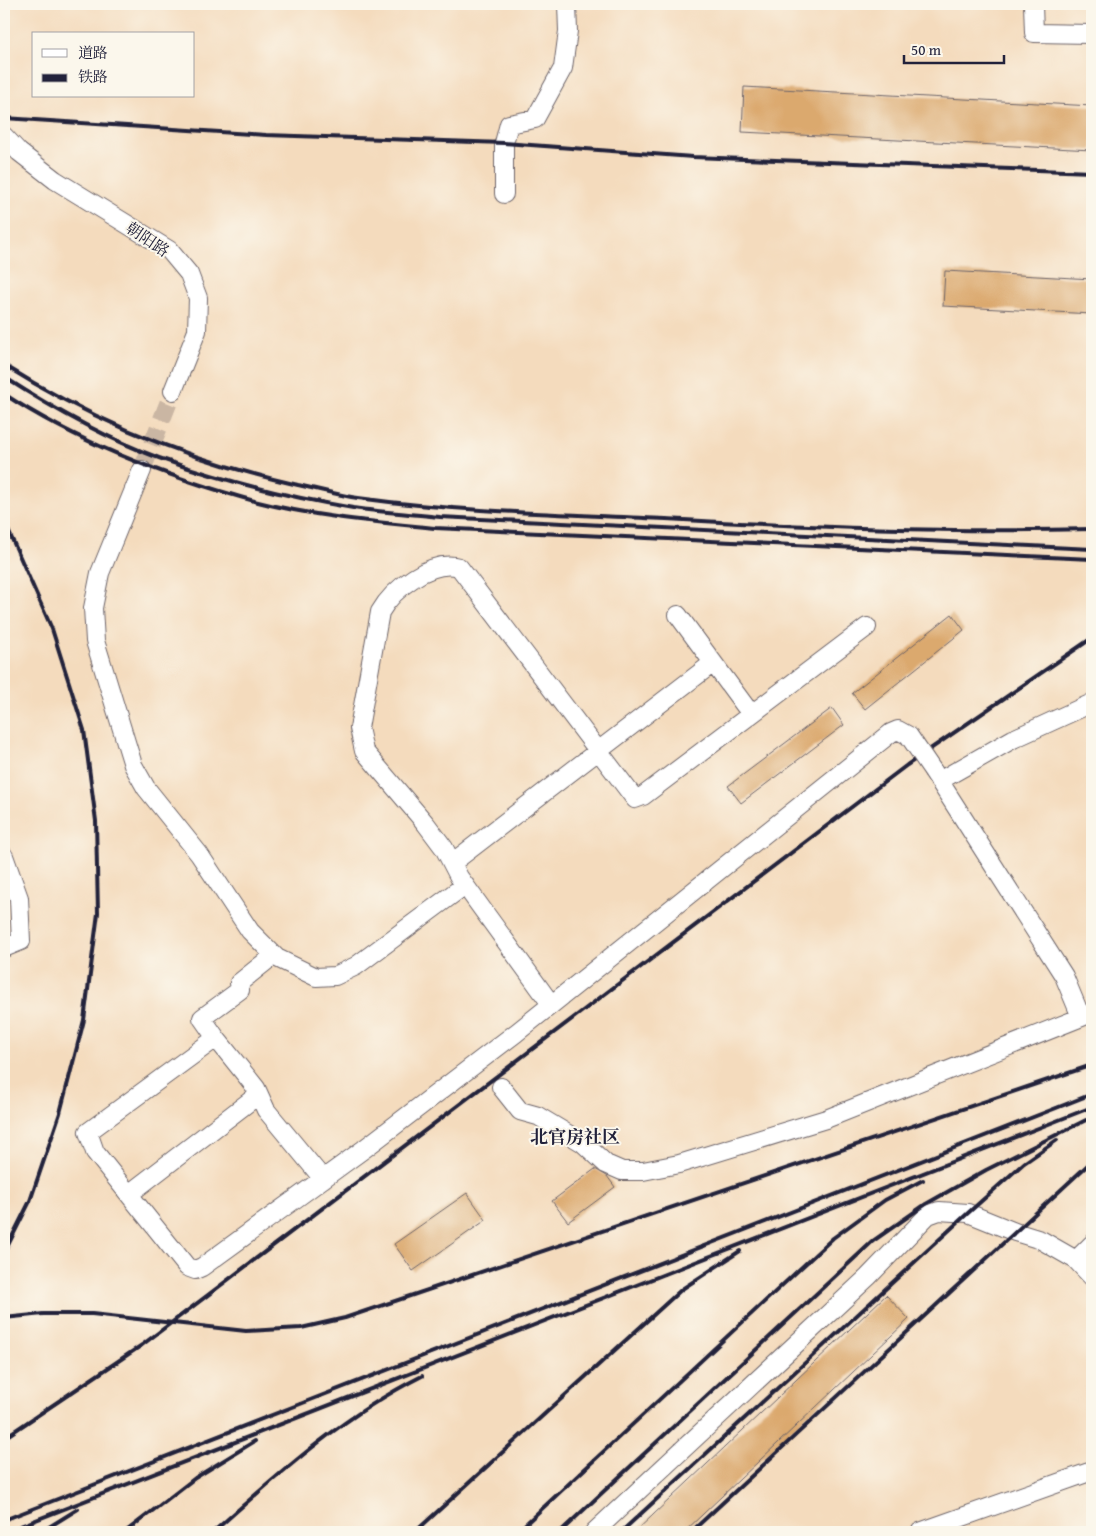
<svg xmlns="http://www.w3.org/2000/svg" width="1096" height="1536" font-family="'Gentium Book Plus','Noto Serif SC',serif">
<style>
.building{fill:#dba96e}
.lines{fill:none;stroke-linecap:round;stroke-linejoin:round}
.minor-tunnel{stroke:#cab6a3;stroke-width:18;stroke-dasharray:18 9;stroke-linecap:butt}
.minor-casing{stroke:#6c6368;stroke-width:20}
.minor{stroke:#fff;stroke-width:18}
.rail{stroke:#22223b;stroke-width:4}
.minor-bridge-casing{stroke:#6c6368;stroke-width:20;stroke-linecap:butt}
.minor-bridge{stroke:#fff;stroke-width:18}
.labels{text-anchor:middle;stroke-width:4;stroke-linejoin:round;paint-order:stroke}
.street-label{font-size:16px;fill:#22223b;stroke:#fbf7ec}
.neighbourhood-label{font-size:18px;font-weight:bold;fill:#22223b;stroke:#fbf7ec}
</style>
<rect width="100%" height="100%" fill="#fbf7ec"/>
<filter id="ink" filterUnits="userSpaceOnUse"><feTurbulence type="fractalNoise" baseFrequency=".02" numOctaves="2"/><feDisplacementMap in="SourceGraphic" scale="10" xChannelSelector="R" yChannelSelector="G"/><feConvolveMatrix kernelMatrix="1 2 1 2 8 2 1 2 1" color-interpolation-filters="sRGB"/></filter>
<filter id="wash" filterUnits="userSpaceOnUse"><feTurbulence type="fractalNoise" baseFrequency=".0096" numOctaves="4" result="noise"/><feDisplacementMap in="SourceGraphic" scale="20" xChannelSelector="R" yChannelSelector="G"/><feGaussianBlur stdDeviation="1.12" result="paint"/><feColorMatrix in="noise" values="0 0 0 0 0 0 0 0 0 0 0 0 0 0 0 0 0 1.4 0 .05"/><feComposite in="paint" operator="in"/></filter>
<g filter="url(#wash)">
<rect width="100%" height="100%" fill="#f4dbbd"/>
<g id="blocks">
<path class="building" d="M 744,87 L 1092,106 L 1092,150 L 742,132 Z
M 945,271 L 1092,279 L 1092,314 L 943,306 Z
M 952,614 L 964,630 L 865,709 L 852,693 Z
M 832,708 L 844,725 L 741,803 L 728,786 Z
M 595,1169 L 607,1176 L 615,1187 L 568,1222 L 552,1201 Z
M 467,1193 L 486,1220 L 413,1271 L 394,1244 Z
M 886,1295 L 909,1319 L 684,1532 L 635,1532 Z"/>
</g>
</g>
<g filter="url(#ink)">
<use href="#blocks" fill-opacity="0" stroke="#6c6368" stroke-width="1"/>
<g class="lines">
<path class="minor-tunnel" d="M 142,470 L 173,391"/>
<g class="minor-casing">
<path id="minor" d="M 1033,4 L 1034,33 L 1092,34
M 4,136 L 19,152 L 55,180 L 169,250 L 189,274 L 198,298 L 197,331 L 173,391
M 504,194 L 504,143 L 509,124 L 535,119 L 563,68 L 568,31 L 567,4
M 142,470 L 100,573 L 93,608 L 95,641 L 133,765 L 146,788 L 199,854 L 250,931 L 277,958 L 316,977 L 335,976 L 356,966 L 465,885
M 678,615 L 751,714
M 933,771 L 1064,976 L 1081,1017
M 939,781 L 1013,739 L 1092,703
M 4,856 L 19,898 L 21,941 L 4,948
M 452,863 L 713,663
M 274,955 L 239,983 L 240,990 L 202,1018 L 216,1038 L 88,1132 L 95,1152 L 187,1267 L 195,1270 L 202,1267 L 364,1149 L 516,1033 L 891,733 L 898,730 L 909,736
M 551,1004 L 459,877 L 444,848 L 426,824 L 364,751 L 359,728 L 380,612 C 393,589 431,559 459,567 L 635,799 L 643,796 L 867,627
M 216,1038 L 256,1088 L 266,1110 L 323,1179
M 501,1087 L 520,1111 L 538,1116 L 583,1143 L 606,1164 L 622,1171 L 643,1171 L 679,1164 L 826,1119 L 1092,1013
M 129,1194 L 258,1095
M 1076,1260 L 1092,1244
M 594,1532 L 868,1277 L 928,1215 L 939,1211 L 968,1213 L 1015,1232 L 1041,1240 L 1076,1260 L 1092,1277
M 920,1532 L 1092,1471"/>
</g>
<use href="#minor" class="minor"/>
<path class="rail" d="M 4,118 L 266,135 L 504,143 L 693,157 L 1092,172
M 4,365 C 96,423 191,461 298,485 C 318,489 338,495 358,498 C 460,512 563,514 666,519 C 808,527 950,533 1092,529
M 4,377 C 52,408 105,438 159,458 C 221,480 288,497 353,508 C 382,512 411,514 440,517 L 1092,549
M 4,394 C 80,444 170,478 258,502 C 316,517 376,522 435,528 L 1092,559
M 4,521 L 52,629 L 84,730 L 96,821 L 98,913 L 84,1020 L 60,1113 L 30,1201 L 4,1253
M 4,1318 L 43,1314 L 92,1314 L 246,1331 L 301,1328 L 345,1318 L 1092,1065
M 4,1438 L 142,1345 L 907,765 L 1092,638
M 4,1520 L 1092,1094
M 5,1532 L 1092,1107
M 41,1532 L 78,1509
M 125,1532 L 195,1478 L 255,1441
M 213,1532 C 280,1473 341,1417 422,1376
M 415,1532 L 682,1289 L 740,1251
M 517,1532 L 833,1238 L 885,1200 L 923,1180
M 560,1532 L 873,1241 L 926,1204 L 986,1170 L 1086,1120
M 621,1532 L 968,1213 L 1024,1163 L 1057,1140
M 691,1532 L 1092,1161"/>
<g class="minor-bridge-casing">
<path id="minor-bridge" d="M 909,736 L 933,771"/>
</g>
<use href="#minor-bridge" class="minor-bridge"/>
</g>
</g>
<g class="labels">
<g class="street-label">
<text transform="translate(148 239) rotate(34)" y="6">朝阳路</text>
</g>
<g class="neighbourhood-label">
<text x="575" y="1143">北官房社区</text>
</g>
</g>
<rect width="1096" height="1536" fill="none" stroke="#fbf7ec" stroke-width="20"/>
<rect x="32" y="32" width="162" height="65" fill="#fbf7ec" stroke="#a4a2a5"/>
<rect x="42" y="49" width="25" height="8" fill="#ffffff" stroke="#a4a2a5"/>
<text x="78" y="58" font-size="15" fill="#22223b">道路</text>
<rect x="42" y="74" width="25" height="8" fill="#22223b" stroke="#a4a2a5"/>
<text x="78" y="82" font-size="15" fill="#22223b">铁路</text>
<path d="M904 55v8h100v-8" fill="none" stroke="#22223b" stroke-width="2.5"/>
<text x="911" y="55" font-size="15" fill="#22223b" stroke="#fbf7ec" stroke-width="4" paint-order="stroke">50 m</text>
</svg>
